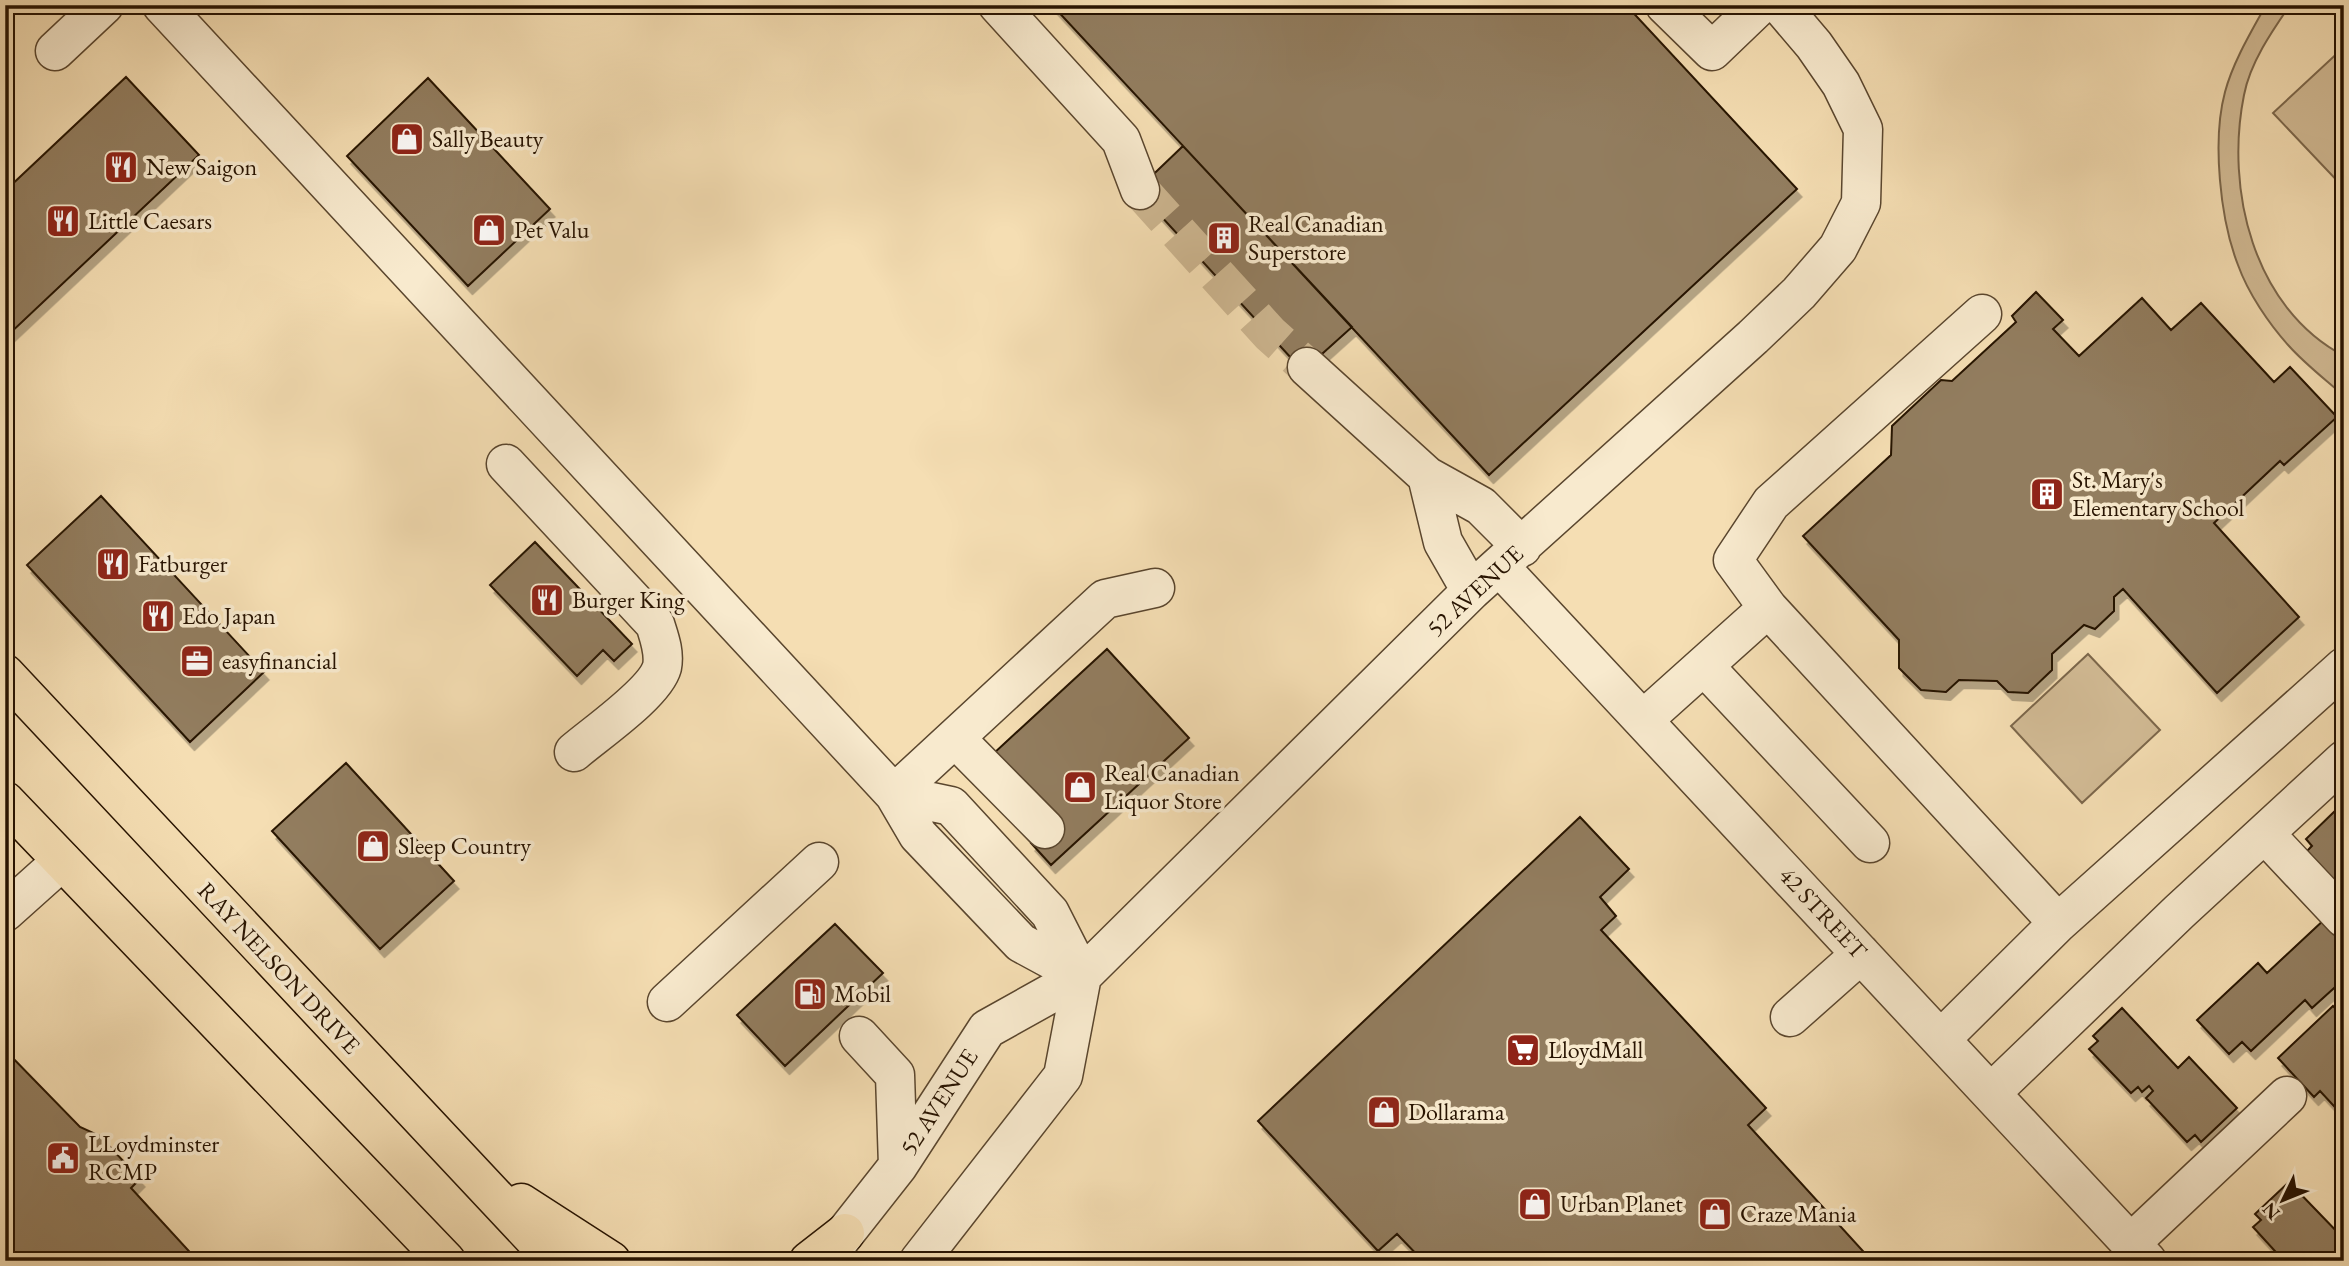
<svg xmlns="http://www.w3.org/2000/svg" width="2349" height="1266" font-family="'EB Garamond',serif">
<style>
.green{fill:#d2bb95;stroke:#7c674b;stroke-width:2}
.building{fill:#927d5e;stroke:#271301;stroke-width:2;filter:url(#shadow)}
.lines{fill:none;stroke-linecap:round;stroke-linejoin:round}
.minor-tunnel{stroke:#ccb58f;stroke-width:38;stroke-dasharray:38 19;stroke-linecap:butt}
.minor-casing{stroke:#5a462e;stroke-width:41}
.highway-casing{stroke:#271301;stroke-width:41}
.minor{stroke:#f8eace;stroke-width:38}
.highway{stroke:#f5deb3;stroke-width:38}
.labels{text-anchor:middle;stroke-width:7;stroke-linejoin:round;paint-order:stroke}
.poi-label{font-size:24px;fill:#271301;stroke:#f8eace;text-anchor:start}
.street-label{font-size:24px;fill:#271301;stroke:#f8eace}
</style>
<defs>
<filter id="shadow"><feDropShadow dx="4.5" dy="8" stdDeviation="0" flood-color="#0004"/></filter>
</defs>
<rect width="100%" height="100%" fill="#f5deb3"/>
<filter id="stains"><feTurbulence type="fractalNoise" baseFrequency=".00286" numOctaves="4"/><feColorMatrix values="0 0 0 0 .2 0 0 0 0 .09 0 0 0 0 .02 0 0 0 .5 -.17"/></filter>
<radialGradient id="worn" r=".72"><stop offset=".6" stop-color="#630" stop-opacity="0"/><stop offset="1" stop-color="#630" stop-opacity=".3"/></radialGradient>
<path class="green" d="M 2266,5 L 2290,5 C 2272,31 2250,63 2244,95 C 2225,189 2253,308 2344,356 L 2344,396 C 2326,380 2305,364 2289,346 C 2269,324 2248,293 2238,265 C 2220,219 2212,140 2225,92 C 2233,62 2251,32 2266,5 Z
M 2344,47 L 2344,188 L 2273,113 Z
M 2088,654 L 2160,730 L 2082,803 L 2011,726 Z"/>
<path class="building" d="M 1052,5 L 1626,5 L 1797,189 L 1489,475 Z
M 126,77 L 199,155 L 5,338 L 5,191 Z
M 428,78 L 550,209 L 468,286 L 347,156 Z
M 1183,146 L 1352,327 L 1303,371 L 1137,190 Z
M 2036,292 L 2063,320 L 2053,329 L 2079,356 L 2142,298 L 2171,330 L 2201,303 L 2274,382 L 2290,367 L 2337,417 L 2284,465 L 2280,461 L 2214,523 L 2299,617 L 2217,693 L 2123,589 L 2114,597 L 2114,611 L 2095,629 L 2084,625 L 2052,654 L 2052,670 L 2028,693 L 2008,692 L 1997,681 L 1959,680 L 1946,692 L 1921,690 L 1899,668 L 1899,640 L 1803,536 L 1891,455 L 1892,426 L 1941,380 L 1952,381 L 2016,322 L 2012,316 Z
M 101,496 L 264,672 L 190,742 L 27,565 Z
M 535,542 L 632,644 L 614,661 L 603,650 L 577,676 L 490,585 Z
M 1107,649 L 1189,738 L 1051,865 L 1031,843 L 1055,820 L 993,754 Z
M 346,763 L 454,881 L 380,949 L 272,831 Z
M 2337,809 L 2344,816 L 2344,894 L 2305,853 L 2312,846 L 2306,839 Z
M 1580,817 L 1629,869 L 1600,897 L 1616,916 L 1601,930 L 1766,1108 L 1748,1125 L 1872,1261 L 1423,1261 L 1397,1234 L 1378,1251 L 1258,1121 Z
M 2326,918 L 2344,937 L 2344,979 L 2312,1008 L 2305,1000 L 2251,1051 L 2242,1042 L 2229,1054 L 2197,1020 L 2258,963 L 2267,973 Z
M 835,924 L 883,973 L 785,1066 L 737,1015 Z
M 2333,1006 L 2344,1017 L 2344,1117 L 2320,1091 L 2314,1097 L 2278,1058 Z
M 2122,1008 L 2178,1068 L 2189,1057 L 2237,1108 L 2201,1142 L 2195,1135 L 2187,1142 L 2146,1098 L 2153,1091 L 2149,1086 L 2142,1092 L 2138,1087 L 2131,1093 L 2089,1049 L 2098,1041 L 2093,1036 Z
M 5,1050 L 80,1127 L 100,1136 L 140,1179 L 131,1188 L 198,1261 L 5,1261 Z
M 2289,1182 L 2344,1239 L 2344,1261 L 2284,1261 L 2253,1227 L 2261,1220 L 2255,1214 Z"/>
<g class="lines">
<path class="minor-tunnel" d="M 1140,190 L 1270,334 L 1307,367"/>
<g class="minor-casing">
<path id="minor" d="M 162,5 L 894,794 L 918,835 L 1021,943 L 1082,976
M 998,5 L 1121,140 L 1140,190
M 1665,5 L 1712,51 L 1760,5
M 55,51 L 104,5
M 1307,367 L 1427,476 L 1481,506 L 1522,547
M 506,464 L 655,624 C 659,637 665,652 662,667 C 655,693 596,733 574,752
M 1427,476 L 1443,542 L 1471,591
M 1499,566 L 2147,1261
M 1768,608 L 1733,560 L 1771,503 L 1982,314
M 1704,666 L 1870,843
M 1643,720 L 1768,608 L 2058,923 L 1941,1039
M 955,738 L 1045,829
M 894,794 L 1105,599 L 1155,588
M 894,794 L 951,806 L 1050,913 L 1082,976
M 2265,834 L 2344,918
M 5,912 L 62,861
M 2058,923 L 2344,667
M 667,1002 L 819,862
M 1790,1017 L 1861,954
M 859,1036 L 895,1075 L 898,1166
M 1991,1093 L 2179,912 L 2344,760
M 2131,1243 L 2287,1096
M 824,1260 L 898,1166 L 987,1029 L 1082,976 L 1471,591 L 1753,337 L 1799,293 L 1838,248 L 1861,203 L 1863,129 L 1841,84 L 1814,45 L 1780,5
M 919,1261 L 1063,1076 L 1082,976"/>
</g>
<g class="highway-casing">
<path id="highway" d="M 5,674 L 555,1261
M 5,801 L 446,1261
M 521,1203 L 611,1261
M 809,1261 L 845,1233"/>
</g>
<use href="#minor" class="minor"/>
<use href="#highway" class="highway"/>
</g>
<defs>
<g id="shop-square" transform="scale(1.75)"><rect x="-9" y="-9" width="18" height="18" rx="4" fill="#8f2418" stroke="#f8eace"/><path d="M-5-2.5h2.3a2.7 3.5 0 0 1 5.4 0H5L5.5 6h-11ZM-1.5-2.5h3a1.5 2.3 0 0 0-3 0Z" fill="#fff"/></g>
<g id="restaurant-square" transform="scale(1.75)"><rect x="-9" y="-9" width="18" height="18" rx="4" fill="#8f2418" stroke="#f8eace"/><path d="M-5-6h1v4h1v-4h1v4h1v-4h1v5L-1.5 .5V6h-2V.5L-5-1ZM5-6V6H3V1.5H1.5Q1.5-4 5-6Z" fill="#fff"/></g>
<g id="building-square" transform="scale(1.75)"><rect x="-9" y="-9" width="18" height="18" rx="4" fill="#8f2418" stroke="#f8eace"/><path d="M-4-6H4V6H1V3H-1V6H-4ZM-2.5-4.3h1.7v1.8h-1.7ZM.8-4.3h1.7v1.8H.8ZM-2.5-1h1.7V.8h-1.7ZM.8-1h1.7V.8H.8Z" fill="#fff"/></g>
<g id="office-square" transform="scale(1.75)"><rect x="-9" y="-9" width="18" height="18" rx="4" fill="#8f2418" stroke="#f8eace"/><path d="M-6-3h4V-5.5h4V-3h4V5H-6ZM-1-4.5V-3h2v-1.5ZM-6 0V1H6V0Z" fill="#fff"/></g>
<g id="fuel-square" transform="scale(1.75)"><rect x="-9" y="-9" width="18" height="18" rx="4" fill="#8f2418" stroke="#f8eace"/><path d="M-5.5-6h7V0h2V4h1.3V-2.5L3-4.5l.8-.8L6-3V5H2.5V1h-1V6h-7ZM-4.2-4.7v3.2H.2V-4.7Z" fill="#fff"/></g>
<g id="supermarket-square" transform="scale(1.75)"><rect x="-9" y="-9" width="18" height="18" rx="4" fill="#8f2418" stroke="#f8eace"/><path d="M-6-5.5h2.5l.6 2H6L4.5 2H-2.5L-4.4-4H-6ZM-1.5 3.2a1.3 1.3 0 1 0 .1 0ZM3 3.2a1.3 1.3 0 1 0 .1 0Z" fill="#fff"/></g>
<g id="civic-square" transform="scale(1.75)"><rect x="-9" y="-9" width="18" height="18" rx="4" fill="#8f2418" stroke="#f8eace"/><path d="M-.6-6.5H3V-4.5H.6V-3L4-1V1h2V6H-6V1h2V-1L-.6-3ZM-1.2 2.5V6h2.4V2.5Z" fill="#fff"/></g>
</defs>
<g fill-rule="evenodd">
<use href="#shop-square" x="407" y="139"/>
<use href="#restaurant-square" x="121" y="167"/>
<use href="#restaurant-square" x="63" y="221"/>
<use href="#shop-square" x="489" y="230"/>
<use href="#building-square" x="1224" y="238"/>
<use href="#building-square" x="2047" y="494"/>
<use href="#restaurant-square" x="113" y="564"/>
<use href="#restaurant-square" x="547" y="600"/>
<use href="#restaurant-square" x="158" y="616"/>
<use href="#office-square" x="197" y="661"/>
<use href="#shop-square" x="1080" y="787"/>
<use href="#shop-square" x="373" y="846"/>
<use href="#fuel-square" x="810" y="994"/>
<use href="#supermarket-square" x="1523" y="1050"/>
<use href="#shop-square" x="1384" y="1112"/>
<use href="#civic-square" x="63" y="1158"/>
<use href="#shop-square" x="1535" y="1204"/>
<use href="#shop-square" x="1715" y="1214"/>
</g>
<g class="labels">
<g class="poi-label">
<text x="432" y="147">Sally Beauty</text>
<text x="146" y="175">New Saigon</text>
<text x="88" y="229">Little Caesars</text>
<text x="1248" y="232">Real Canadian<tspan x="1248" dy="28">Superstore</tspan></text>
<text x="514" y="238">Pet Valu</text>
<text x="2072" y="488">St. Mary's<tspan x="2072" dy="28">Elementary School</tspan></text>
<text x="138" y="572">Fatburger</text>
<text x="572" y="608">Burger King</text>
<text x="182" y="624">Edo Japan</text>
<text x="222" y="669">easyfinancial</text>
<text x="1104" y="781">Real Canadian<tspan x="1104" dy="28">Liquor Store</tspan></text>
<text x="398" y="854">Sleep Country</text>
<text x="834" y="1002">Mobil</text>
<text x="1548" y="1058">LloydMall</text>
<text x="1408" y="1120">Dollarama</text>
<text x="88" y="1152">LLoydminster<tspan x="88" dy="28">RCMP</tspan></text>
<text x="1560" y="1212">Urban Planet</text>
<text x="1740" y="1222">Craze Mania</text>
</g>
<g class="street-label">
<text transform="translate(1475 591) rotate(-43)" y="8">52 AVENUE</text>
<text transform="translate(1823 913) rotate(47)" y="8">42 STREET</text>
<text transform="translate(279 968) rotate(47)" y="8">RAY NELSON DRIVE</text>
<text transform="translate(939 1102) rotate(-57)" y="8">52 AVENUE</text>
</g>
</g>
<rect width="2349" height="1266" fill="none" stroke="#f5deb3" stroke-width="28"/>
<rect x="7" y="7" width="2335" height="1252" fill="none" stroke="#271301" stroke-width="3.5"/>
<rect x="14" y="14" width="2321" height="1238" fill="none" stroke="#271301" stroke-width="2"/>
<g transform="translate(2283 1200) rotate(227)" stroke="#f8eace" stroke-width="5" paint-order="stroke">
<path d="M0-5L12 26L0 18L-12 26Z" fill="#271301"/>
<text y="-10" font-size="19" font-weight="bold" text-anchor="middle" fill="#271301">N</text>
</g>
<rect width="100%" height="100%" filter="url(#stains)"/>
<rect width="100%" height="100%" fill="url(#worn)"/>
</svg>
